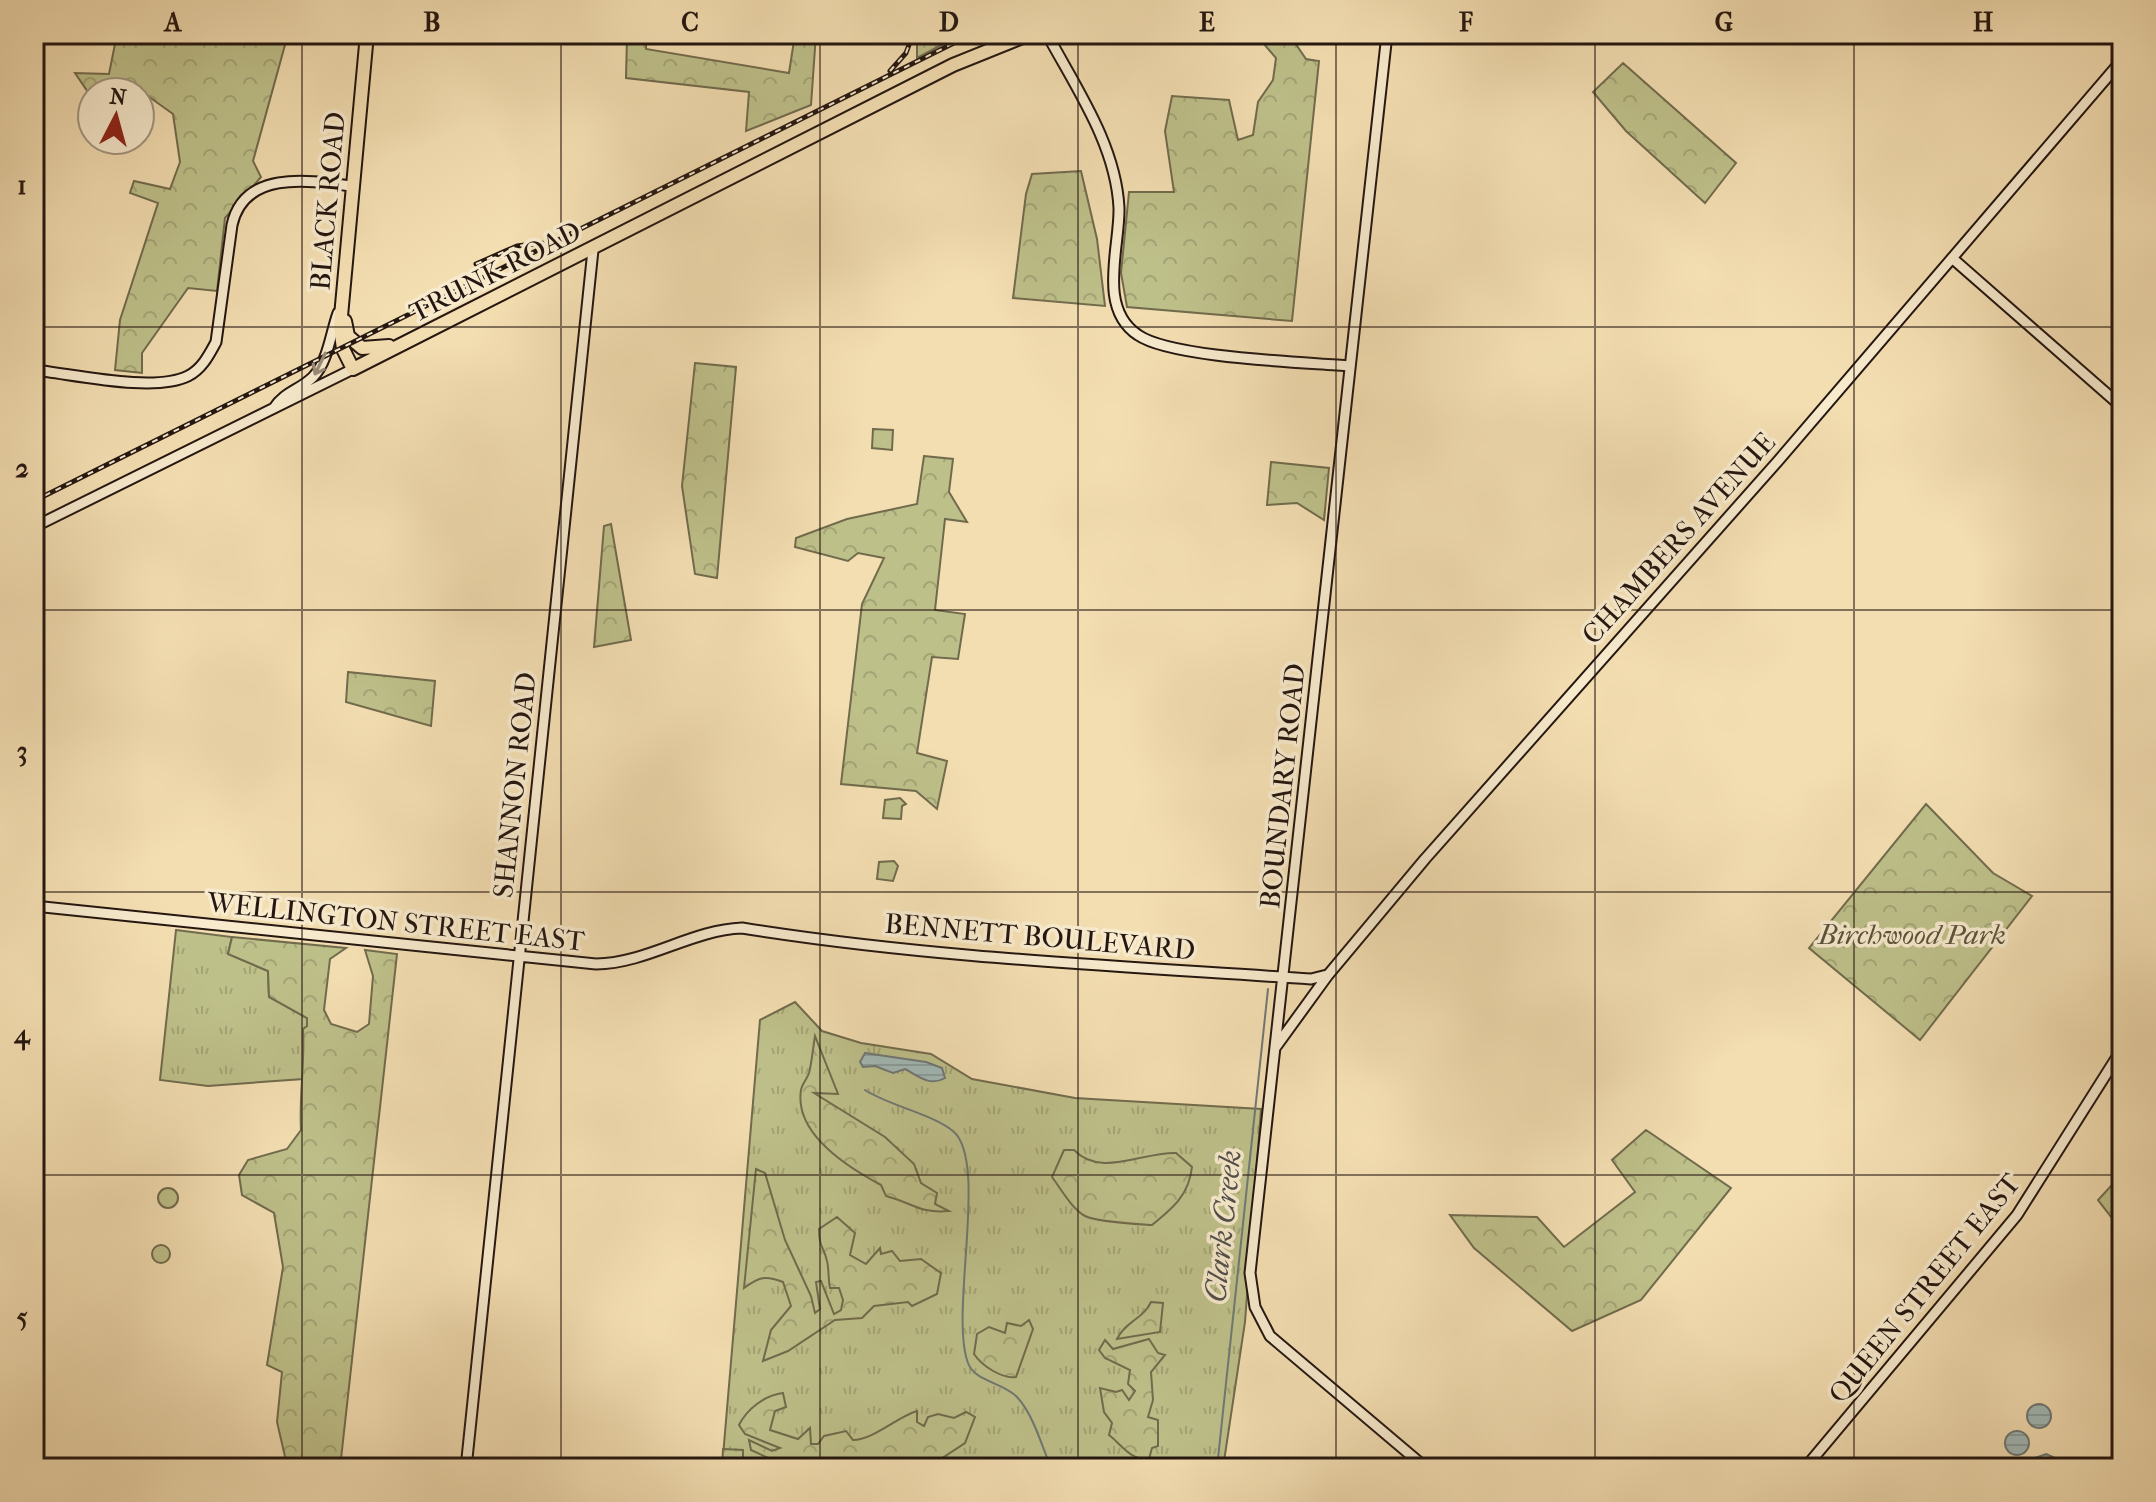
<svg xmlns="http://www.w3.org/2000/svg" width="2156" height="1502" font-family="'IM FELL French Canon',serif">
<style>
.grass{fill:url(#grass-tufts);stroke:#716b4d;stroke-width:2}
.forest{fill:url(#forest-crowns);stroke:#716b4d;stroke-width:2}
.garden{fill:#bec08a;stroke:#716b4d;stroke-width:2}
.water{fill:url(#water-rules);stroke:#6f7875;stroke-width:2}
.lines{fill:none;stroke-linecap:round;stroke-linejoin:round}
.stream{stroke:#6f7875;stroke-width:2}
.secondary-casing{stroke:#241610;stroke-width:13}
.highway-casing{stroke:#241610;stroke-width:16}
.secondary{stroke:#f7eacd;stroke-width:9}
.highway{stroke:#f3deb2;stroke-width:12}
.rail-casing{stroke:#241610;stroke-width:5}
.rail{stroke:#f7eacd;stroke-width:2;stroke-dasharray:6;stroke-linecap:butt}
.oneway{stroke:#988b78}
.grid{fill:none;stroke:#241610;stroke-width:2;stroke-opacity:0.55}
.labels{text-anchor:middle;stroke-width:7;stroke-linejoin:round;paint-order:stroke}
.street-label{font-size:28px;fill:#241610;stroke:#f7eacd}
.park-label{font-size:28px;font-style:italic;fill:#5a523b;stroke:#f7eacd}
.water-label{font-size:30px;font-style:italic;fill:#504f4b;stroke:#f7eacd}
.neatline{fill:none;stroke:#241610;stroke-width:3}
.grid-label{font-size:26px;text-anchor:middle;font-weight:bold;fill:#241610}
</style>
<defs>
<pattern id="grass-tufts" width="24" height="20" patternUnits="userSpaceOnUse" patternTransform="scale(2)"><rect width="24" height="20" fill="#bec08a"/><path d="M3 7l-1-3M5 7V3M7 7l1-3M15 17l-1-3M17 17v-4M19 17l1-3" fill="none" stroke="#a3a476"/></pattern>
<pattern id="forest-crowns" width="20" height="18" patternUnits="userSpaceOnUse" patternTransform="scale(2)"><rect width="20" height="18" fill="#bec08a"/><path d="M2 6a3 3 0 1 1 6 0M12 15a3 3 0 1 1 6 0" fill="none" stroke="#a3a476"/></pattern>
<pattern id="water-rules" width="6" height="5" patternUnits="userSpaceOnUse" patternTransform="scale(2)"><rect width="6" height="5" fill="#a1b9b8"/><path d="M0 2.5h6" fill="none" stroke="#8a9e9d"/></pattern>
</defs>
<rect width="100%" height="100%" fill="#f3deb2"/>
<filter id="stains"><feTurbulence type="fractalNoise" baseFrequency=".0025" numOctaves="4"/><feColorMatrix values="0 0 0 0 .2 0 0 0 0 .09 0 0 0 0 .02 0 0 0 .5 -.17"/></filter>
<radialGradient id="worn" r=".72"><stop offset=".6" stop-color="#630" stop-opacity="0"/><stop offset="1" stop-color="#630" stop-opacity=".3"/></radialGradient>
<path class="grass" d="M 176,930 L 232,937 L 228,954 L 268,971 L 269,997 L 307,1018 L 307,1026 L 303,1030 L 303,1079 L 208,1086 L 160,1080 Z
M 795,1002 L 822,1031 L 861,1043 L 931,1054 L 972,1079 L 1075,1098 L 1261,1109 L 1245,1322 L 1223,1468 L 722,1468 L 760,1020 Z"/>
<path class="forest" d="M 117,34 L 288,34 L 253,161 L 261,177 L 225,218 L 217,291 L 188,288 L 142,353 L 142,373 L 115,370 L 120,320 L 158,203 L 130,193 L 134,181 L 170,189 L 180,162 L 173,114 L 138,89 L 92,92 L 92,98 L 75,73 L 109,74 Z
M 795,34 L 816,34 L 811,105 L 746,131 L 749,92 L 626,78 L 627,37 L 646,40 L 646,49 L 789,73 Z
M 917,34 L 962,34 L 917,58 Z
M 1264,34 L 1291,37 L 1306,59 L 1319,61 L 1292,321 L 1127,307 L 1121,273 L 1129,192 L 1174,192 L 1165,131 L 1172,96 L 1229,100 L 1238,140 L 1253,135 L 1258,102 L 1273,80 L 1276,58 L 1263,43 Z
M 1623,63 L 1736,163 L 1705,203 L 1626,131 L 1593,92 Z
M 1081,171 L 1097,239 L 1105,306 L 1013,298 L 1026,194 L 1032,174 Z
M 695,363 L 736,367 L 717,578 L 695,574 L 682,486 Z
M 924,456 L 953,459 L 949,492 L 967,522 L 945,519 L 935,610 L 965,614 L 958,659 L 932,657 L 917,753 L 947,761 L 937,809 L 916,791 L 841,784 L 862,604 L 884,558 L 858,553 L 848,561 L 795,547 L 796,538 L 847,519 L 917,504 Z
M 1271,462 L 1329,468 L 1324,520 L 1297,503 L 1267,505 Z
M 611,524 L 631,640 L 594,647 L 604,526 Z
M 348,672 L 435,681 L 431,726 L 346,702 Z
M 1926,804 L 1993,873 L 2032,896 L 1920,1040 L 1809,948 Z
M 232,937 L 346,948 L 330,959 L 324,1010 L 331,1024 L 357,1032 L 369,1024 L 373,976 L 365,950 L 397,954 L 340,1468 L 318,1468 L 286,1461 L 277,1422 L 282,1372 L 267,1365 L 283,1267 L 274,1213 L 242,1195 L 239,1175 L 248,1160 L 287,1149 L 301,1130 C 299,1096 305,1064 303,1029 L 307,1026 L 307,1018 L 269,997 L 268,971 L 228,954 Z
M 815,1036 L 838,1094 L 814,1093 L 885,1137 L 914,1164 L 921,1183 L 937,1193 L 935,1204 L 949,1211 C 920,1214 913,1203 886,1196 L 881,1185 C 849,1168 794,1134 801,1090 C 802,1084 807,1079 809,1073 C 812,1061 813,1048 815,1036 Z
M 1646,1130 L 1731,1188 L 1641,1300 L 1572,1331 L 1474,1248 L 1450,1215 L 1537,1217 L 1564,1247 L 1635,1192 L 1612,1160 Z
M 1064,1150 L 1074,1150 C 1101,1178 1141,1152 1176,1153 L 1192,1167 C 1189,1195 1173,1208 1152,1225 C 1137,1224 1096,1222 1085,1216 C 1072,1209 1061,1189 1052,1177 Z
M 756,1169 L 765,1173 L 785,1240 L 811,1296 L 815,1313 L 820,1309 L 816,1282 L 821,1281 L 834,1314 L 841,1310 L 843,1300 L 839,1288 L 830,1288 C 828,1279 829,1268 827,1261 C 824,1247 819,1248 819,1229 L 837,1217 L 855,1233 L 850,1255 L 866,1264 L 880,1248 L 881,1254 L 892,1251 L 900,1261 L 921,1259 L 941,1273 L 937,1294 L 912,1306 L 908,1302 L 874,1306 L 862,1318 L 835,1320 L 788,1351 L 763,1361 L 771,1330 L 791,1306 L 783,1282 C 765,1275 759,1277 744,1288 Z
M 2122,1174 L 2122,1231 L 2098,1200 Z
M 1151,1302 L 1163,1303 L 1160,1332 L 1117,1339 C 1125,1322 1144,1318 1151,1302 Z
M 1029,1320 L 1033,1329 L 1016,1377 C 1002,1379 982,1366 974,1354 L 977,1334 L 989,1327 L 1005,1333 L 1007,1323 L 1021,1326 Z
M 1149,1339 L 1158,1353 L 1165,1355 L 1151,1372 L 1153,1400 L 1148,1417 L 1158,1420 L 1158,1446 L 1152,1448 L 1149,1459 C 1131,1461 1122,1445 1109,1435 L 1112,1423 L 1104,1412 L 1100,1388 L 1116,1392 L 1122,1390 L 1129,1400 L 1135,1391 L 1128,1384 L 1130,1370 L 1105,1358 L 1099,1350 L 1105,1340 L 1113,1349 Z
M 783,1393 L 786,1407 L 775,1411 L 770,1430 L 798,1439 L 810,1428 L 811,1444 L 818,1444 L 824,1436 L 846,1431 L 853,1440 C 873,1440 897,1417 917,1411 L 917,1422 L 924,1426 L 928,1417 L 938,1414 L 954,1418 L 966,1412 L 975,1417 L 965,1443 L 927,1468 L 790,1468 L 751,1450 L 749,1440 L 772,1451 L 780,1448 L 745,1434 L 739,1425 C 747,1409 765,1395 783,1393 Z
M 723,1449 L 743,1450 L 743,1468 L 722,1468 Z"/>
<path class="garden" d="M 873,429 L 893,430 L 892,450 L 872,448 Z
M 900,798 L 906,804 L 902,806 L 901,819 L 883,818 L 885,800 Z
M 894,861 L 898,866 L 893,881 L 877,879 L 879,862 Z
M158 1198a10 10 0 1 1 20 0a10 10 0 1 1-20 0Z
M152 1254a9 9 0 1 1 18 0a9 9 0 1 1-18 0Z"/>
<path class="water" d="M 865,1053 L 926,1062 L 942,1068 L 945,1078 C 930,1087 918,1076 905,1069 L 893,1073 L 875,1066 L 863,1067 L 860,1062 Z
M2027 1416a12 12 0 1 1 24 0a12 12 0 1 1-24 0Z
M2005 1443a12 12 0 1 1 24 0a12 12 0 1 1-24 0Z
M 2046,1454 L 2053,1457 L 2057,1468 L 2033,1468 L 2035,1458 Z"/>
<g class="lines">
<path class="stream" d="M 865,1090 C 890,1106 932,1114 953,1131 C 989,1161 949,1313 968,1363 C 975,1382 1003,1382 1017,1397 C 1033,1414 1042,1446 1051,1468
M 1217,1468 L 1268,989"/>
<g class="secondary-casing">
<path id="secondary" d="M 1047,34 C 1076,88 1116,145 1119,208 C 1120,247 1097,308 1138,335 C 1171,358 1303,362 1349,366
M 1387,34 L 1250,1273 L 1255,1307 L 1270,1336 L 1426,1468
M 1952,258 L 2122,407
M 34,370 C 73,374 154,393 188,376 C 202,369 209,355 216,342 L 232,225 C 244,170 308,180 351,186
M 274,408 C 284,392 300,390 313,377 C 328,362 331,332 338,313
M 34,527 L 353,369
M 34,906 L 596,964 C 648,963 691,930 742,928 C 929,958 1121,966 1311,979 L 1327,975
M 1275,1048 L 1328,975 L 1425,859 L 1778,461 L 2122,60
M 466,1468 L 593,250
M 1805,1468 L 2017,1215 L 2122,1049"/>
</g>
<g class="highway-casing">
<path id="highway" d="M 367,34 L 340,327 L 343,349 L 353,369 L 953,65 L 1030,34
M 345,321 L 348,336 L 362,348 L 389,346"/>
</g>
<use href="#secondary" class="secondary"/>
<use href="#highway" class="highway"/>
<g class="rail-casing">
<path id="rail" d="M 890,71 L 906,53 L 913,34
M 476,264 L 517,246 L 542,243
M 34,501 L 972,34"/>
</g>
<use href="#rail" class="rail"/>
</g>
<defs><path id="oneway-shaft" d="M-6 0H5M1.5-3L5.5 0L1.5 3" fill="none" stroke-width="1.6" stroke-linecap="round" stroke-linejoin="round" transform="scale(2)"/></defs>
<use class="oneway" href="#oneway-shaft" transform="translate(320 364) rotate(116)"/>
<path class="grid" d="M 302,34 L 302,1468M 561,34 L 561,1468M 820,34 L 820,1468M 1078,34 L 1078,1468M 1336,34 L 1336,1468M 1595,34 L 1595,1468M 1854,34 L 1854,1468M 34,327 L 2122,327M 34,610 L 2122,610M 34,892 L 2122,892M 34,1175 L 2122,1175"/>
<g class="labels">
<g class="street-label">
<text transform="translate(327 201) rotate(-85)" y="10">BLACK ROAD</text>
<text transform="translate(495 271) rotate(-27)" y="10">TRUNK ROAD</text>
<text transform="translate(1678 538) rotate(-48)" y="10">CHAMBERS AVENUE</text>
<text transform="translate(514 785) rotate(-84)" y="10">SHANNON ROAD</text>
<text transform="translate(1282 786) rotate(-84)" y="10">BOUNDARY ROAD</text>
<text transform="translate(396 921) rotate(6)" y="10">WELLINGTON STREET EAST</text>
<text transform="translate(1040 936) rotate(5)" y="10">BENNETT BOULEVARD</text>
<text transform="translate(1924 1288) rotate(-51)" y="10">QUEEN STREET EAST</text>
</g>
<g class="park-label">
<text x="1912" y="944">Birchwood Park</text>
</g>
<g class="water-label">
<text transform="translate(1223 1226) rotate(-84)" y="10">Clark Creek</text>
</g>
</g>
<rect width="2156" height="1502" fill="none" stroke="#f3deb2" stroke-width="88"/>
<g transform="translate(116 116) rotate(6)"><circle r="38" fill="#f7eacd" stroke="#a39581" stroke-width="2"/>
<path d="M0-6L14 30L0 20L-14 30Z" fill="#8f2418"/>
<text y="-12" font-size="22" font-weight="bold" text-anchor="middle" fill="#241610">N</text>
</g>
<rect x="44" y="44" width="2068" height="1414" class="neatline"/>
<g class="grid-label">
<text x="173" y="31">A</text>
<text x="432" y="31">B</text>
<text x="690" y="31">C</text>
<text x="949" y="31">D</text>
<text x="1207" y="31">E</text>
<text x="1466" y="31">F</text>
<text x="1724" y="31">G</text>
<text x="1983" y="31">H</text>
<text x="22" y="194">1</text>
<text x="22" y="477">2</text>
<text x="22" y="760">3</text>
<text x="22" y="1043">4</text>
<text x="22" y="1326">5</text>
</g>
<rect width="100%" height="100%" filter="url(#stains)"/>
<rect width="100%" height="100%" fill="url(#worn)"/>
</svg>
